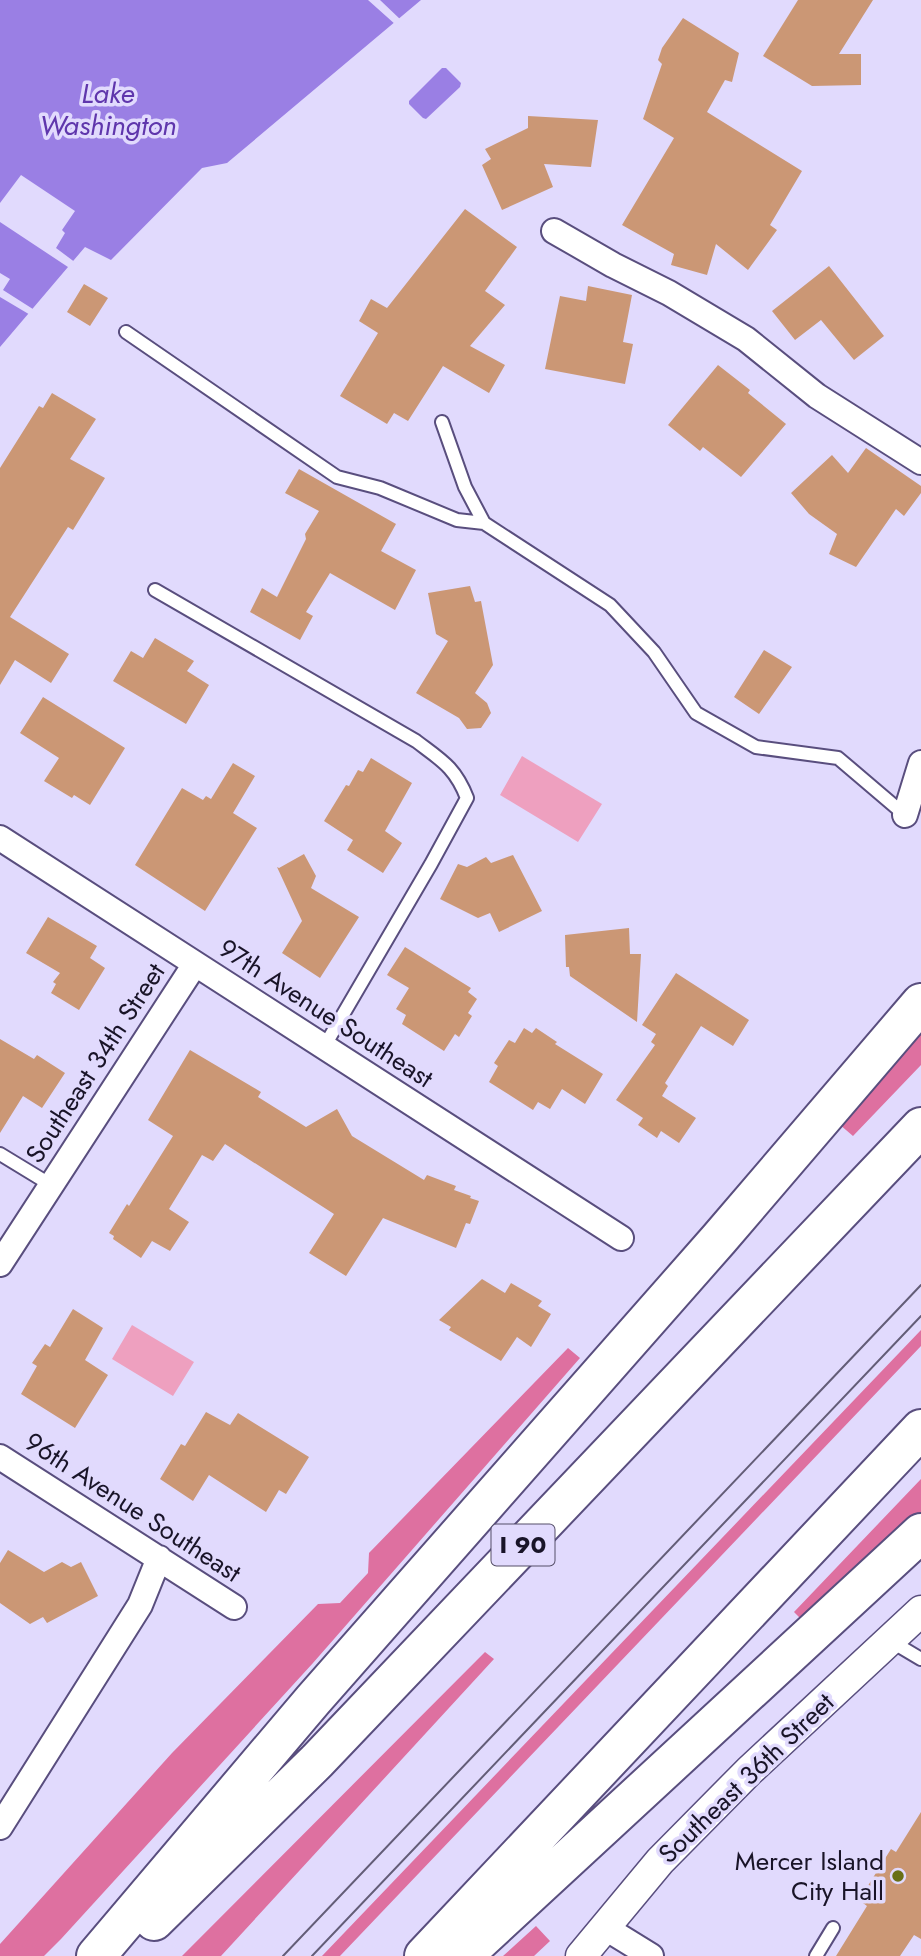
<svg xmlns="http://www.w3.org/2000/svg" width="921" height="1956" font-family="Jost,sans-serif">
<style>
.green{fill:#eea0bf}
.forest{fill:#de70a0}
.water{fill:#9a7fe4}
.pier{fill:#e1dafd}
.building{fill:#cb9775}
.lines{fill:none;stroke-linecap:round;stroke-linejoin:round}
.service-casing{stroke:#594e7e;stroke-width:16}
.minor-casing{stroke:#594e7e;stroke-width:28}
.tertiary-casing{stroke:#594e7e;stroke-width:33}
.motorway-casing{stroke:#594e7e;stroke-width:42}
.service{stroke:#fff;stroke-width:12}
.minor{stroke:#fff;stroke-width:24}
.tertiary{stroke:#fff;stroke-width:30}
.motorway{stroke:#fff;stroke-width:38}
.tram{stroke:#635d77;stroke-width:2}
.poi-dot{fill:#697017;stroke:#e1dafd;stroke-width:2.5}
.labels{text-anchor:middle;stroke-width:7;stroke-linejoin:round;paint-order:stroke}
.shield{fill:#e1dafd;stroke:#554f68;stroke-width:2}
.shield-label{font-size:24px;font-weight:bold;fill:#191428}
.street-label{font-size:26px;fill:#191428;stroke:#e1dafd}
.poi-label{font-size:26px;fill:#191428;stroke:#e1dafd;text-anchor:end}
.water-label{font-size:28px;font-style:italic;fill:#5f36ac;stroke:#e1dafd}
</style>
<rect width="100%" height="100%" fill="#e1dafd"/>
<path class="green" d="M 522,756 L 602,804 L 578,842 L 500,795 Z
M 132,1325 L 194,1362 L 173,1396 L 112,1359 Z"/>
<path class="forest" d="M 921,1031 L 921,1065 L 853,1136 L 839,1124 Z
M 921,1330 L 921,1346 L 340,1956 L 322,1956 Z
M 568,1348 L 580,1358 L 313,1663 L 61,1939 L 44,1956 L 0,1956 L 0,1944 L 172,1753 L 318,1604 L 340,1603 L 368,1573 L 369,1553 Z
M 921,1479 L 921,1516 L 804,1622 L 794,1612 Z
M 485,1652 L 494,1659 L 221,1956 L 182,1956 Z
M 536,1926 L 550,1941 L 534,1956 L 503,1956 Z"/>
<path class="water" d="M 0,0 L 421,0 L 227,163 L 202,168 L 111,260 L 85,247 L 0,347 Z
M 442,68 L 446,68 L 461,83 L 460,87 L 426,119 L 423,118 L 409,104 L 409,101 Z"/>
<path class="pier" d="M 368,0 L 380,0 L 401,20 L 396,25 Z
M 21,175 L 75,211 L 62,230 L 65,233 L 56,248 L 76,263 L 71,269 L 0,222 L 0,203 Z
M 0,273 L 10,279 L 3,290 L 36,311 L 32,316 L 0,297 Z"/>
<path class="building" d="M 798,0 L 873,0 L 839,54 L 861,54 L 861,85 L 812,86 L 763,56 Z
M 683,18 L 739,53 L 732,82 L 725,80 L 707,112 L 802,171 L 770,225 L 777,230 L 748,270 L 716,244 L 707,275 L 671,265 L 674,254 L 622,225 L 674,138 L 643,119 L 662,64 L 658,60 L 662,48 Z
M 528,116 L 598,120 L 591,167 L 544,164 L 553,187 L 502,210 L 482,165 L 491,159 L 485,149 L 528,128 Z
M 465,209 L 517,247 L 485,291 L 505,305 L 470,346 L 505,365 L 489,393 L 443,366 L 408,421 L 394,413 L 387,424 L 340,396 L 378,333 L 359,321 L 371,299 L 387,308 Z
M 829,266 L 884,336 L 854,360 L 821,320 L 795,340 L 772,311 Z
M 84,284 L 108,298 L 90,326 L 67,312 Z
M 588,286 L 632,295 L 623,342 L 633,344 L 625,384 L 545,369 L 560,296 L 586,301 Z
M 718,365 L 750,390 L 748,393 L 786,424 L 741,477 L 703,447 L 700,451 L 668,425 Z
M 52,393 L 96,419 L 70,459 L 105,478 L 73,530 L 68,527 L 10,617 L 69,654 L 51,683 L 15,660 L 0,685 L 0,468 L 39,406 L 43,408 Z
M 866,448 L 921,486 L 921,493 L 904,516 L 896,509 L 856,567 L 829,554 L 837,534 L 809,514 L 791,493 L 832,455 L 848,473 Z
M 299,469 L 396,524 L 381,551 L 416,570 L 395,610 L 330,573 L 306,612 L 313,616 L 300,640 L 250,612 L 262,588 L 277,597 L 306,539 L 305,534 L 319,511 L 285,493 Z
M 470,586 L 475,602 L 481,601 L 493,665 L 475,693 L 487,703 L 491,713 L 481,728 L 467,729 L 459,718 L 416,693 L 448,641 L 436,634 L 428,593 Z
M 155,638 L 194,661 L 187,671 L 209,685 L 186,724 L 113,681 L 131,651 L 143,658 Z
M 764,650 L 792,667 L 759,714 L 734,697 Z
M 43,697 L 125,748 L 90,805 L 74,795 L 72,798 L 44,781 L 59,758 L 20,733 Z
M 371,758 L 412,783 L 385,831 L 402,843 L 383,873 L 347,850 L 353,840 L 324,821 L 346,785 L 349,786 L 358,770 L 363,772 Z
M 233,763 L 255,776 L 233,813 L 257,828 L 205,911 L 135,865 L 182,788 L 203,800 L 206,796 L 211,799 Z
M 304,854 L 316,876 L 311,888 L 359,917 L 320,978 L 282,953 L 302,921 L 277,867 L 279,868 Z
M 513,855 L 542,911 L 499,932 L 490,913 L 478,918 L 440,899 L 458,864 L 467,867 L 486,857 L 491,863 Z
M 48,917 L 97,946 L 90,958 L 105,968 L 79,1010 L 51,993 L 56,984 L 53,982 L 60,973 L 26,953 Z
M 629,928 L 630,954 L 641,954 L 637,1022 L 570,976 L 569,967 L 566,967 L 565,935 Z
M 405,947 L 471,988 L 468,992 L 477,999 L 468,1013 L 472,1016 L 459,1037 L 455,1034 L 444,1051 L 402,1024 L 406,1015 L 396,1009 L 409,988 L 387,975 Z
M 676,973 L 749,1020 L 733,1046 L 701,1026 L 665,1083 L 668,1086 L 662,1096 L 696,1118 L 679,1143 L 661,1131 L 657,1138 L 638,1125 L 643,1118 L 616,1100 L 655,1045 L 651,1042 L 656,1034 L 642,1025 Z
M 524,1028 L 532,1033 L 536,1028 L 557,1042 L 555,1044 L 603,1074 L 585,1104 L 562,1089 L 550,1109 L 538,1102 L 533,1110 L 489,1082 L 498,1066 L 494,1063 L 509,1040 L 515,1043 Z
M 0,1039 L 34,1059 L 37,1055 L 65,1073 L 42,1108 L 23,1096 L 0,1133 Z
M 190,1050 L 261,1092 L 258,1097 L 306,1127 L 337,1109 L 352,1136 L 424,1180 L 427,1175 L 456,1186 L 454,1190 L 471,1196 L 470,1198 L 479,1201 L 470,1224 L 466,1223 L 456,1248 L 383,1218 L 346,1276 L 309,1253 L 334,1214 L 225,1144 L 213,1161 L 202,1155 L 169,1209 L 189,1222 L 170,1251 L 152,1241 L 141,1258 L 113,1239 L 114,1236 L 109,1233 L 127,1204 L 129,1206 L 173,1136 L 148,1120 Z
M 482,1279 L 505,1293 L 511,1283 L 542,1301 L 538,1306 L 551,1314 L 531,1347 L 517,1337 L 501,1361 L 449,1330 L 451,1327 L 439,1320 Z
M 73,1309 L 103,1328 L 85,1360 L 108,1375 L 75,1428 L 21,1394 L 37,1366 L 32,1363 L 45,1344 L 50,1347 Z
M 206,1412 L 230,1425 L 238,1413 L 309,1457 L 286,1494 L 279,1490 L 266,1512 L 209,1475 L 193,1501 L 160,1479 L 181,1444 L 185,1446 Z
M 8,1550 L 44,1572 L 62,1562 L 71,1567 L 81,1562 L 98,1596 L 47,1623 L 43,1617 L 30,1624 L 0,1603 L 0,1563 Z
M 921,1812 L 921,1939 L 914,1935 L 900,1956 L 836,1956 L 867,1906 L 859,1900 L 891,1849 L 896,1852 Z"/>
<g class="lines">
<g class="service-casing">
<path id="service" d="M 126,332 L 337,477 L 380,488 L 457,520 L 484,523
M 442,422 L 465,487 L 484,523 L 610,605 L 654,652 L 696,713 L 756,747 L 838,758 L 905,815
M 155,590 L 416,741 C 441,760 455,767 467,798 L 431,864 L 324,1047
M 0,1154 L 51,1185
M 889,1640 L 921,1659
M 816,1956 L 833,1928"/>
</g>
<g class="minor-casing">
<path id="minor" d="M 554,231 L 613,265 L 669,293 L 746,339 L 817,396 L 921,462
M 905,815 L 921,763
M 0,838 L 621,1238
M 0,1264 L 195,964
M 0,1457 L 234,1607
M 0,1827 L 140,1605 L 159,1558
M 604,1927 L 651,1956"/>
</g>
<g class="tertiary-casing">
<path id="tertiary" d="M 581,1956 L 660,1861 L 749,1771 L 921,1611"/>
</g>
<g class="motorway-casing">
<path id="motorway" d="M 154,1921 L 317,1761 L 921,1127
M 96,1956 L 313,1700 L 719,1239 L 921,1003
M 424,1956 L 921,1429
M 463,1956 L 921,1533"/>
</g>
<use href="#service" class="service"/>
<use href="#minor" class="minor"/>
<use href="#tertiary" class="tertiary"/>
<use href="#motorway" class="motorway"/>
<path class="tram" d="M 283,1956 L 921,1285
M 312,1956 L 921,1316"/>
</g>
<circle class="poi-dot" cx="898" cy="1876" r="7"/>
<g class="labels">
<rect class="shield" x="491.5" y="1524.5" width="63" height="41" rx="5"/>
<g class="shield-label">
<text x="523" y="1553">I 90</text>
</g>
<g class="street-label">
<text transform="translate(326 1013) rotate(33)" y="9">97th Avenue Southeast</text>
<text transform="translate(95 1063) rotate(-57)" y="9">Southeast 34th Street</text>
<text transform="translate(133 1507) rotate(33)" y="9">96th Avenue Southeast</text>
<text transform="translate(746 1778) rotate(-44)" y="9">Southeast 36th Street</text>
</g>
<g class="poi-label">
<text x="884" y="1870">Mercer Island<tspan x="884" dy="30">City Hall</tspan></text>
</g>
<g class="water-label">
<text x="108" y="103">Lake<tspan x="108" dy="32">Washington</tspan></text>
</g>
</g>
</svg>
